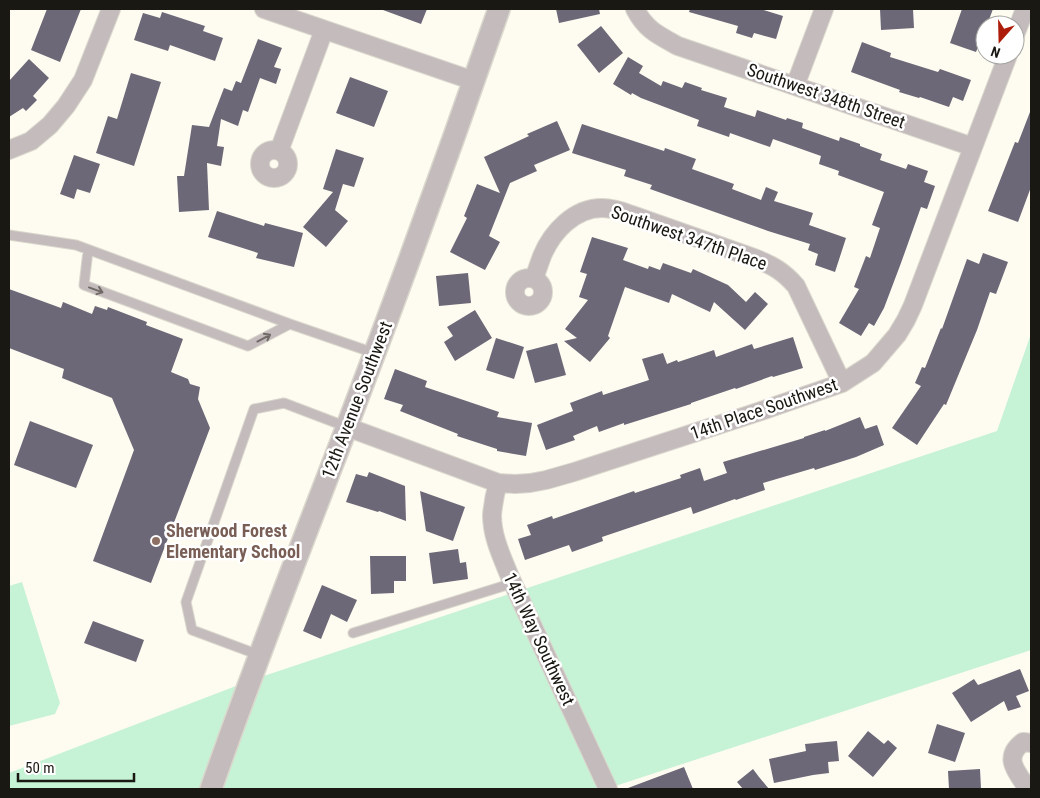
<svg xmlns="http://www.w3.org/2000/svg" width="1040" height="798" font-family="'Roboto Condensed',sans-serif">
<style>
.green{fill:#c6f2d5}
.building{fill:#6c6877}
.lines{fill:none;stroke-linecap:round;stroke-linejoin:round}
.service-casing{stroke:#dad7cd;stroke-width:11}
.minor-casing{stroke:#dad7cd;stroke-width:20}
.tertiary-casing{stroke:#dad7cd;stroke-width:24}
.service{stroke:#c4bbbc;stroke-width:9}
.minor{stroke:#c4bbbc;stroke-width:18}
.tertiary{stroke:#c4bbbc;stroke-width:21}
.oneway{stroke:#6f6a67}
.education-dot{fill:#8d6e63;stroke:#fff;stroke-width:2}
.labels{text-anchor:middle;stroke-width:5;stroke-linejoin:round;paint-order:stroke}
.street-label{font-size:18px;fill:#1a1812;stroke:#fff}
.education-label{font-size:18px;font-weight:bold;fill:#785e54;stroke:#fff;text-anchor:start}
</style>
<rect width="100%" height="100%" fill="#fefbf1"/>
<path class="green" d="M 1031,334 L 1031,650 L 606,789 L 9,789 L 9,773 L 249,681 L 997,431 Z
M 22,582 L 60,703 L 55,714 L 9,726 L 9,586 Z"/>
<path class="building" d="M 47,9 L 81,9 L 60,62 L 31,50 Z
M 383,9 L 427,9 L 421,24 L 383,10 Z
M 556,9 L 599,9 L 600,14 L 559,23 Z
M 690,9 L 760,9 L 783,16 L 776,39 L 754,33 L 752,38 L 736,33 L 738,26 L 689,12 Z
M 880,9 L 913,9 L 914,28 L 881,30 Z
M 962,9 L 993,9 L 987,25 L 985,25 L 985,29 L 976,52 L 950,43 Z
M 162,12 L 205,26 L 203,31 L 223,38 L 215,61 L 170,45 L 168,51 L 134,40 L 143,13 L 160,18 Z
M 601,26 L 623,53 L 599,73 L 577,45 Z
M 258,39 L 282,48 L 274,67 L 281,69 L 276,84 L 260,78 L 248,112 L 243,110 L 238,126 L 221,119 L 217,146 L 224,147 L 221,166 L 207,163 L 209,210 L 179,212 L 177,176 L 184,176 L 192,125 L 209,127 L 224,88 L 232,91 L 236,81 L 241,83 Z
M 862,42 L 891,53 L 890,57 L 938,72 L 940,69 L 971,80 L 963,101 L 953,97 L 949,107 L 920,97 L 919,98 L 899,92 L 900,90 L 851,72 Z
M 628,57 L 643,66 L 639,73 L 661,86 L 663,81 L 682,88 L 685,82 L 702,88 L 701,90 L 727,98 L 724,107 L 755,117 L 757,110 L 786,120 L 787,118 L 803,123 L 802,128 L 839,141 L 840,137 L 860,144 L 860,146 L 882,154 L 880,160 L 906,169 L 908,164 L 928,171 L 924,182 L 935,186 L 927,209 L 921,207 L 901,263 L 884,308 L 874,326 L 869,323 L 861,336 L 839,323 L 859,289 L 854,287 L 866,256 L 870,258 L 880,228 L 872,225 L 884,192 L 838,175 L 839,171 L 819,164 L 821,156 L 773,139 L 770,147 L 730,133 L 729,137 L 697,126 L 699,120 L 641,98 L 632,93 L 631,95 L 613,84 Z
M 29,59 L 49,78 L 33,96 L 37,100 L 26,111 L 23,108 L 9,117 L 9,81 Z
M 131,73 L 161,82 L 134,166 L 96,153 L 108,116 L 117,119 Z
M 350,77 L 388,91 L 374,127 L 336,113 Z
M 1030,112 L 1031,112 L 1031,187 L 1018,222 L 988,211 L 1015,142 L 1018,143 Z
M 557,121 L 570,150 L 534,165 L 537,171 L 510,183 L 489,236 L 500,242 L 485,270 L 450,252 L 467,218 L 464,216 L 477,184 L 500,193 L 484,157 L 529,136 L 527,134 Z
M 582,124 L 664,151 L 665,148 L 696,159 L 692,169 L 734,184 L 732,189 L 761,200 L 766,187 L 778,192 L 774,201 L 813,213 L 809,225 L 846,238 L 835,272 L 815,265 L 818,254 L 808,250 L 810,244 L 768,231 L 650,189 L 652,185 L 624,176 L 626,170 L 572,153 Z
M 336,149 L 364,158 L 354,187 L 343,184 L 335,210 L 348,221 L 326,247 L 303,227 L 333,192 L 323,189 Z
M 74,155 L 100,164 L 90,193 L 77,189 L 74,199 L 60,194 Z
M 217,211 L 264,226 L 265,223 L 303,233 L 294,267 L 256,258 L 258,253 L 208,237 Z
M 592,237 L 628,248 L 623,260 L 648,269 L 649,266 L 660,270 L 663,263 L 691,273 L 693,269 L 728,285 L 746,302 L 755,292 L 768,304 L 745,330 L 714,302 L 710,312 L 672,294 L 669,303 L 625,287 L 608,336 L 610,338 L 590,362 L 564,341 L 577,338 L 565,329 L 588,300 L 579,297 L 587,274 L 580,272 Z
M 983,253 L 1008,262 L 996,294 L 990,292 L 977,330 L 946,405 L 944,404 L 917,445 L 892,428 L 921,386 L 915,383 L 922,367 L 925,368 L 941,328 L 942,329 L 967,259 L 979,264 Z
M 468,273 L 471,303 L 439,306 L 436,276 Z
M 9,289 L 61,308 L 63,302 L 92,314 L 95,306 L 107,310 L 108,307 L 147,322 L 146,325 L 183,339 L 171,372 L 188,379 L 190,384 L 200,387 L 198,399 L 210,428 L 151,583 L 93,561 L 134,450 L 112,398 L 62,378 L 64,369 L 9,348 Z
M 475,310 L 492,338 L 455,361 L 444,342 L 453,336 L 447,327 Z
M 793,337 L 803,368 L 773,377 L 772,376 L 736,389 L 735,388 L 691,403 L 691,404 L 624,425 L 624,423 L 599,432 L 597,426 L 573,436 L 575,440 L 546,450 L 537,425 L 573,411 L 570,403 L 602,391 L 603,395 L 649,380 L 642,359 L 663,353 L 667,364 L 677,360 L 678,362 L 714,350 L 716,357 L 752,344 L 754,349 Z
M 496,338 L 524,347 L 514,379 L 486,370 Z
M 557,343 L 566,375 L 535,383 L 526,351 Z
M 395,369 L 427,381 L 425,387 L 499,412 L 497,417 L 532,423 L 526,456 L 497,451 L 497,449 L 457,436 L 458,434 L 400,411 L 403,405 L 384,399 Z
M 860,417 L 865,429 L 877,425 L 884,445 L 856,457 L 815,470 L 814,468 L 763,483 L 765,490 L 736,500 L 735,499 L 693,514 L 691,507 L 602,537 L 603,541 L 572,552 L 569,545 L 525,560 L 518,539 L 531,535 L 527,525 L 552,516 L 553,519 L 634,491 L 635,493 L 681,478 L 680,475 L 700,468 L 704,481 L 727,473 L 723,462 L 804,438 L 804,437 L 825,430 L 825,431 Z
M 30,421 L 93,445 L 76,488 L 14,465 Z
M 369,472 L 405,486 L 406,521 L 379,511 L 378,512 L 346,502 L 356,474 L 367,477 Z
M 420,491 L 465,507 L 453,541 L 426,531 Z
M 458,549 L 460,563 L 466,562 L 468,579 L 433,584 L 429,553 Z
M 370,556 L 406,556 L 406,581 L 394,581 L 394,593 L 371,594 Z
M 322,585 L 357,600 L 347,622 L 331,614 L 321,639 L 303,631 Z
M 93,621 L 144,640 L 136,662 L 84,643 Z
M 1020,669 L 1029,691 L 1016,696 L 1021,707 L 1008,711 L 1004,701 L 971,722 L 952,693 L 974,679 L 978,685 Z
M 937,724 L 965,733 L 955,762 L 928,753 Z
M 868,731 L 884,744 L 888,740 L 897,748 L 873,777 L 848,756 Z
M 837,741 L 839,761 L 828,762 L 829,773 L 813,775 L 774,783 L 769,759 L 806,751 L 805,744 Z
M 684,767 L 693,789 L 629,789 L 628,788 Z
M 753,769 L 759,777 L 769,789 L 743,789 L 737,782 Z
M 980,769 L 981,789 L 949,789 L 948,771 Z"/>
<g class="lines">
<g class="service-casing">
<path id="service" d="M 9,235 L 76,245 L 290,324 L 374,353
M 88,251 L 84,285 L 248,346 L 290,324
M 353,633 L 513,583
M 259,655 L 192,630 L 186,602 L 254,409 L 284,403 L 347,427"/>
</g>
<g class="minor-casing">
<path id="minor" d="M 264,9 L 474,81
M 635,9 C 646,30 658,35 678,46 L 973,147
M 1015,35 L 1025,9
M 795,86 L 824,9
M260 164a14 14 0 1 1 28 0a14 14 0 1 1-28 0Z
M 9,150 L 31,141 L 50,125 L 66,106 L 83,80 L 111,9
M 279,151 L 324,30
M515 292a14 14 0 1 1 28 0a14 14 0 1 1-28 0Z
M 534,278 C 537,271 539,264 542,256 C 552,232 574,208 602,208 C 612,208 622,211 632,215 L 754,258 C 772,265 783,271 796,286 L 842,383
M 347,427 L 498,483 L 515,484 L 530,483 L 546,480 L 574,472 L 758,412 L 842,383 L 873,363 L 897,335 L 906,320 L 913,305 L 1008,55
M 498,483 C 495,493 493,504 492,515 C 492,537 502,557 510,577 L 608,789
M 1028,789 C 1017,772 1002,758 1023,742 L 1031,743"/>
</g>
<g class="tertiary-casing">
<path id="tertiary" d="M 211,789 C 253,668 300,549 346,429 C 399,290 450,150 499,9"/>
</g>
<use href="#service" class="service"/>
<use href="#minor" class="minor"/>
<use href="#tertiary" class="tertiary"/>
</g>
<defs><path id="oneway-shaft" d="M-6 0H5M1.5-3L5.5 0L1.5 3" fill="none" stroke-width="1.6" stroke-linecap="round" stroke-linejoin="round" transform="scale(1.25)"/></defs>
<g class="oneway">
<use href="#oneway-shaft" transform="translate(96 290) rotate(20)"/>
<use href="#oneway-shaft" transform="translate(264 338) rotate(-28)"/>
</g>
<circle class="education-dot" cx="156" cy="541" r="5"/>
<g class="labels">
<g class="street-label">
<text transform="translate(826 96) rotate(19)" y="6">Southwest 348th Street</text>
<text transform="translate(689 238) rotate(19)" y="6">Southwest 347th Place</text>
<text transform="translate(357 400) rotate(-69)" y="6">12th Avenue Southwest</text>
<text transform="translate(764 409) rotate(-19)" y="6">14th Place Southwest</text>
<text transform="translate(539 639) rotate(65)" y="6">14th Way Southwest</text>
</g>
<g class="education-label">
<text x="166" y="537">Sherwood Forest<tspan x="166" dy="21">Elementary School</tspan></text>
</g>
</g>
<rect width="1040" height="798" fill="none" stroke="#1a1812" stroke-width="20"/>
<g transform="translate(1000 40) rotate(200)"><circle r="24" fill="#ffffff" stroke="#a3a3a0"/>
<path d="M0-4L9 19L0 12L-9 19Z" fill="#ac1c08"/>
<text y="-8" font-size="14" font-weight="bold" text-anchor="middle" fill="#1a1812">N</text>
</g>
<path d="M18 773v8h116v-8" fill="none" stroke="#1a1812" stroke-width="2.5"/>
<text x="25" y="773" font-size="15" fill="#1a1812" stroke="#ffffff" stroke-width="4" paint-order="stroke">50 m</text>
</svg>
